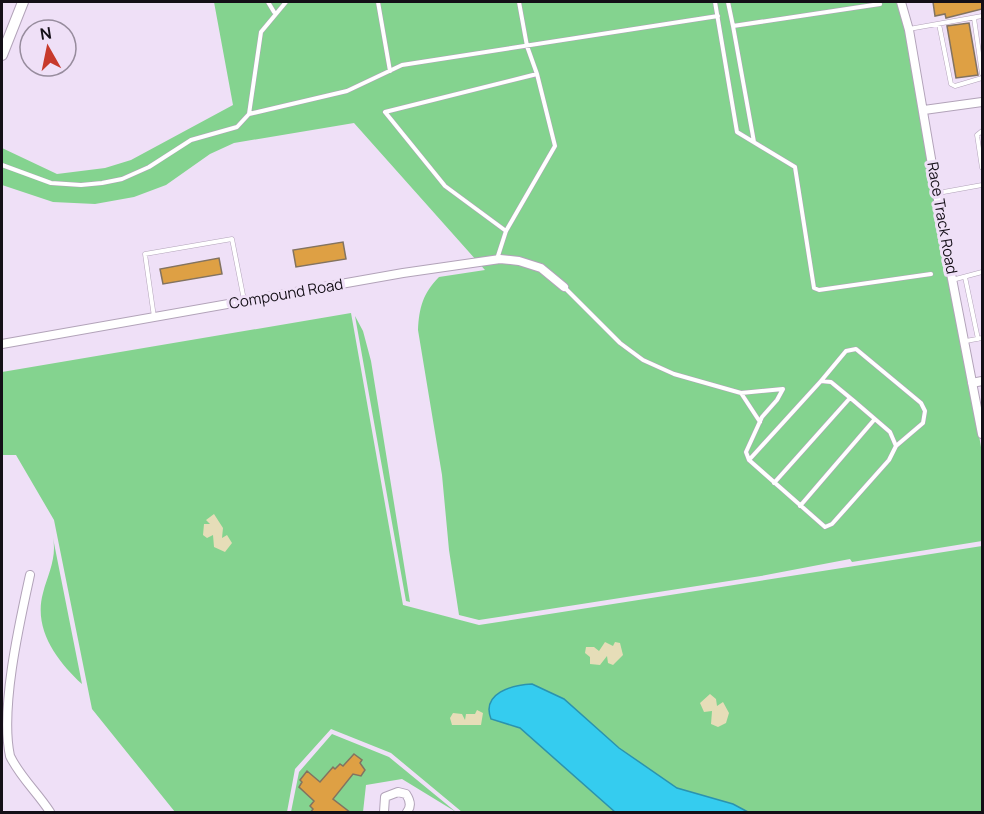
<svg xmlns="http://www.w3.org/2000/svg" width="984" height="814" font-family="Manrope,sans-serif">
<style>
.green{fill:#84d38f}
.sand{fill:#e6ddb8}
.water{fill:#35ccef;stroke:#2b93ae;stroke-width:1.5}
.building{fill:#dea044;stroke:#837360;stroke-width:1.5}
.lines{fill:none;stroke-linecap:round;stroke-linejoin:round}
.service-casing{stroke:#b2a3b9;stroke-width:5}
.minor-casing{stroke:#b2a3b9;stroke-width:10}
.tertiary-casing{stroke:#b2a3b9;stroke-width:12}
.service{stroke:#fff;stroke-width:4}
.minor{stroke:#fff;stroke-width:8}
.tertiary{stroke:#fff;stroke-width:10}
.labels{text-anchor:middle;stroke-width:6;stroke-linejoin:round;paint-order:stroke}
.street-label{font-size:15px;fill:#140f17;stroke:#efe0f7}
</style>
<rect width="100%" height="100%" fill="#efe0f7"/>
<path class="green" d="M 214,2 L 905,2 L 982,453 L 982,541 L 852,562 L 850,559 L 761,576 L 479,620 L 459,615 L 449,550 L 442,475 L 418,330 C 419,308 423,293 439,277 L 485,270 L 354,123 L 234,143 L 210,154 L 166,185 L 134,197 L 95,204 L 53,202 L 2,185 L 2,148 L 57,174 L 105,168 L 131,160 L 233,105 Z
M 351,313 L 403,605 L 479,625 L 982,546 L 982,812 L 462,812 L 391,753 L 331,729 L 295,769 L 287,812 L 175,812 L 92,709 L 54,520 L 16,455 L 2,455 L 2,372 Z
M 355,316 L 363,331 L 371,361 L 410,602 L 406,601 Z
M 53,538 L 82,684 C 57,661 33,629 43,593 C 48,574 57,558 53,538 Z
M 332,734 L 389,757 L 456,812 L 402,779 L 366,785 L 363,812 L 291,812 L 299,772 Z"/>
<path class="sand" d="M 214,514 L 223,528 L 222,538 L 227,535 L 232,543 L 225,552 L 214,547 L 213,535 L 207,538 L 203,535 L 204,524 L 210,524 L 206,520 Z
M 605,642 L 613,646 L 615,642 L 620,643 L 623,655 L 613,665 L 608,663 L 607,656 L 600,665 L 590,664 L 590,657 L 585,653 L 586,647 L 594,647 L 599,651 Z
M 710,694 L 716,699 L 717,706 L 723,702 L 729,713 L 726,723 L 718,727 L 711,724 L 712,711 L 704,712 L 700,703 Z
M 477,710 L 483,713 L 481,725 L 452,725 L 450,718 L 453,713 L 462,714 L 465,720 L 466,714 L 475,714 Z"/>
<path class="water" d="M 532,684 L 564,699 L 619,748 L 677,788 L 733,804 L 748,812 L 615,812 L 520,728 L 491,719 C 481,693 512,685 532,684 Z"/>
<path class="building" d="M 933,2 L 982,2 L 982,9 L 946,18 L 945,14 L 935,16 Z
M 969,23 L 978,75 L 956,78 L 947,26 Z
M 343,242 L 346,259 L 296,267 L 293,250 Z
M 219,258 L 222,274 L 163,284 L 160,269 Z
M 354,754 L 362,760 L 360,763 L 365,770 L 361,776 L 353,774 L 333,799 L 351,813 L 310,813 L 313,809 L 310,806 L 314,801 L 299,787 L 302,782 L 300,780 L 307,771 L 320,782 L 333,767 L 335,769 L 340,764 L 343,766 Z"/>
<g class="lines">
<g class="service-casing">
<path id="service" d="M 268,2 L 274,12
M 378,2 L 390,71
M 715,2 L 737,132 L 795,167 L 814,288 L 819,290 L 931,274
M 728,2 L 733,26
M 974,18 L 982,74
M 939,24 L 951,84 L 955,86 L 982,78
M 909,29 L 982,16
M 249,114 L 347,91 L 402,65 L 718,16
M 982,131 L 977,135 L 982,168
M 754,142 L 733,26 L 880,4
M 2,165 L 51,183 L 81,185 L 102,183 L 122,179 L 149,167 L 191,140 L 237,127 L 249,114 L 261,32 L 286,2
M 938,193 L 982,185
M 506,231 L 445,186 L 385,112 L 537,74 L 527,46 L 519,2
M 497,259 L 506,231 L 555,146 L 537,74
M 965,277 L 978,339
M 952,280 L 982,272
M 564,287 L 620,343 L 643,360 L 674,374 L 741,393 L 783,389 L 777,400 L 762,417 L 746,452 L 749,460 L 825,527 L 832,524 L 889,460 L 896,446 L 890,432 L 854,401 L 831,382 L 821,381 L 749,460
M 154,317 L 145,254 L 232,239 L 244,300
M 966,341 L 982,338
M 821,381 L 846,351 L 856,349 L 921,403 L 925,411 L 923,423 L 896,446
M 741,393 L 760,422
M 774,483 L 850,398
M 800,506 L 874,420"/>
</g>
<g class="minor-casing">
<path id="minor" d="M 901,2 L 909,30 L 948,258 L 982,434
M 924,110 L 982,102
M 2,344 L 403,273 L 500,259 L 519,261 L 541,268 L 564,287
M 972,383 L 982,381
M 30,575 C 19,625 0,709 10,756 C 20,777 38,793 50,812
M 384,812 L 385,797 L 398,792 L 406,794 C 410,800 412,806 407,812"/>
</g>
<g class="tertiary-casing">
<path id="tertiary" d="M 2,55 L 23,2"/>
</g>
<use href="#service" class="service"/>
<use href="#minor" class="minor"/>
<use href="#tertiary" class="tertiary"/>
</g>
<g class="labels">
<g class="street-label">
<text transform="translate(942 218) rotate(80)" y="5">Race Track Road</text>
<text transform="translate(286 294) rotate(-10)" y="5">Compound Road</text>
</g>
</g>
<rect width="984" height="814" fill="none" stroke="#140f17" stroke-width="6"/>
<g transform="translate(48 48) rotate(351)"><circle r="28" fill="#efe0f7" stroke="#978c9d" stroke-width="1.5"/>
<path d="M0-4.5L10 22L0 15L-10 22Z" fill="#c73a2c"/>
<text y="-9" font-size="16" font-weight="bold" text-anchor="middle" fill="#140f17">N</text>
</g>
</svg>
